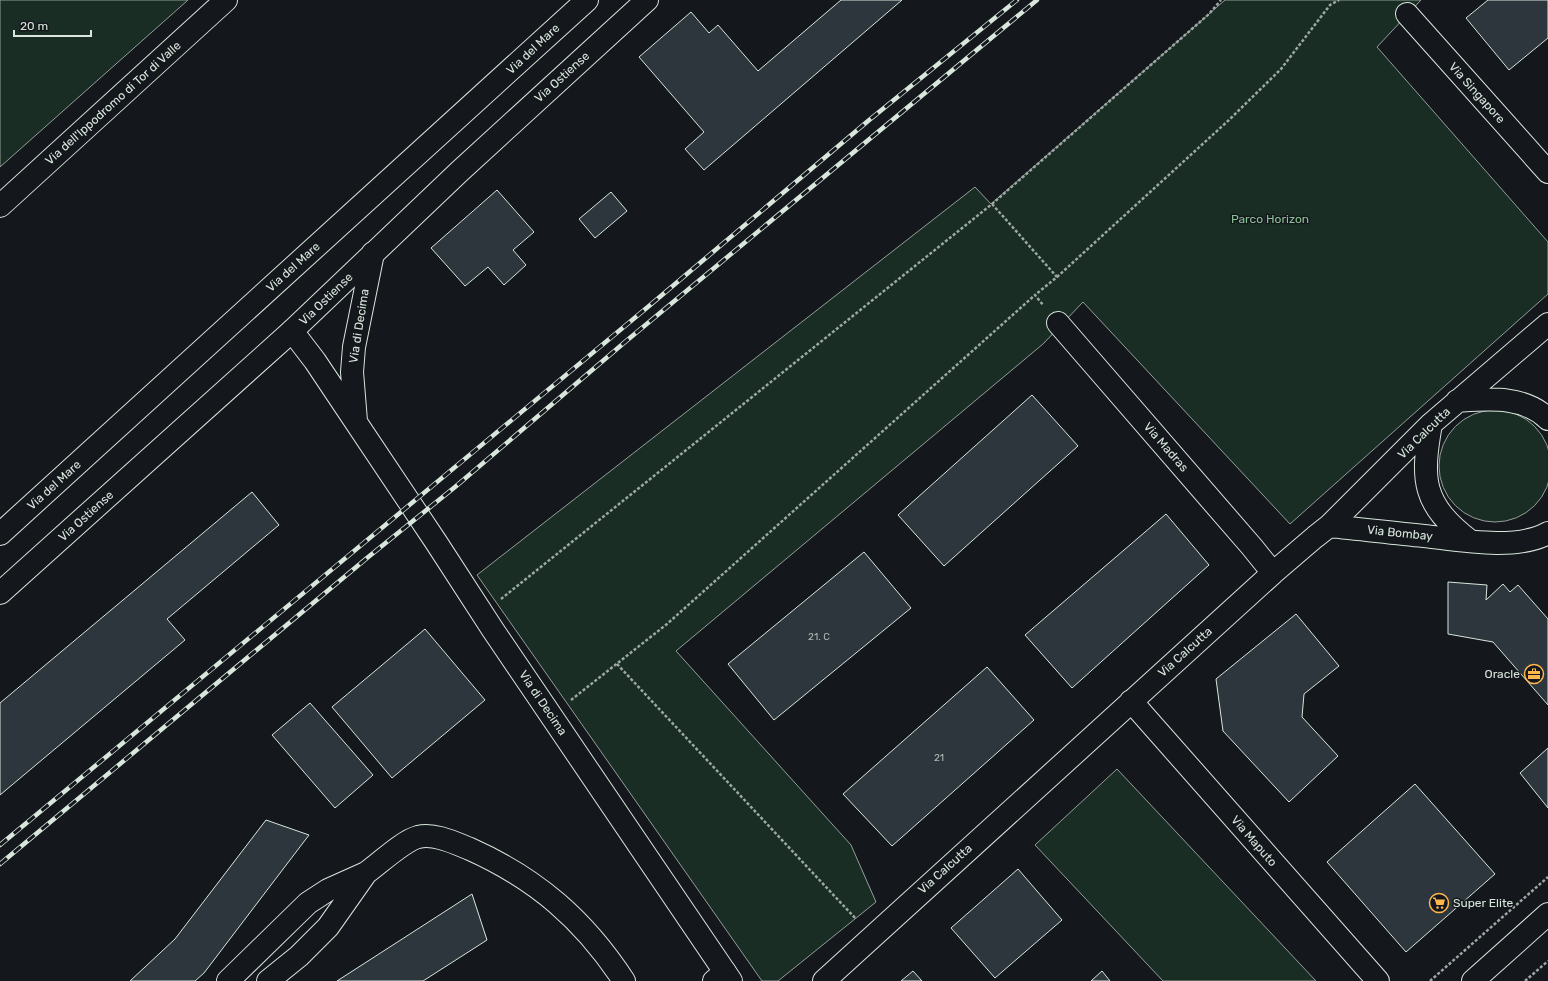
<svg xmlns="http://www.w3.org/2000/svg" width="1548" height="981" font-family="Rubik,sans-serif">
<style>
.green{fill:#1a2d24;stroke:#939e99}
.building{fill:#2c363c;stroke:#d8e6dc}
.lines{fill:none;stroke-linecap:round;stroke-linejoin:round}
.minor-casing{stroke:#d8e6dc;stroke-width:24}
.tertiary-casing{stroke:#d8e6dc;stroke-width:24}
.secondary-casing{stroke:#d8e6dc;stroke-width:24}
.primary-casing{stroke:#d8e6dc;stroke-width:24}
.path{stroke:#9da8a2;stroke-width:2.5;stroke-dasharray:3 2;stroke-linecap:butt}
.minor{stroke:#14181c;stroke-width:22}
.tertiary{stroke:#14181c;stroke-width:22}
.secondary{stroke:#14181c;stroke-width:22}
.primary{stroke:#14181c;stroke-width:22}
.rail-casing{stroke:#d8e6dc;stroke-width:4.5}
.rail{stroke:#14181c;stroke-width:3;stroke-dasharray:9;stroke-linecap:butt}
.labels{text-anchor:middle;stroke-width:3;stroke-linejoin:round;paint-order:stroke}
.number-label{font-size:10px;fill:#adbab4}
.street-label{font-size:12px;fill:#d8e6dc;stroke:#14181c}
.park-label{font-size:12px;fill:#8ac095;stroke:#14181c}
.poi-label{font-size:12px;fill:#d8e6dc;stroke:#14181c;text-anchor:end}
</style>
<rect width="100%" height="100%" fill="#14181c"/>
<path class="green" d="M 0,0 L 188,0 L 0,167 Z
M 1225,0 L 1421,0 L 1377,47 L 1548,242 L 1548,294 L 1290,524 L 1083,302 L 1043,344 L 676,651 L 851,845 L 876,902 L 778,981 L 762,981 L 477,575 L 975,187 L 991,204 Z
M1439 466a56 56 0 1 1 112 0a56 56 0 1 1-112 0Z
M 1117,769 L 1316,981 L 1163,981 L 1035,845 Z"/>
<path class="building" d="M 841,0 L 902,0 L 704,170 L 685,149 L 704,132 L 639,57 L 691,12 L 709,33 L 718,25 L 758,71 Z
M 1488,0 L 1548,0 L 1548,38 L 1509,70 L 1466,18 Z
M 497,190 L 534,232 L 513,250 L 526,265 L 504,285 L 488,267 L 465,286 L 431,248 Z
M 611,192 L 627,211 L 595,238 L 579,219 Z
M 1032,395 L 1078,446 L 944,566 L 898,515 Z
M 252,492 L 279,525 L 167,619 L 185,640 L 0,795 L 0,703 Z
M 1166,514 L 1209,565 L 1072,688 L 1025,635 Z
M 864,552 L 911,608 L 774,720 L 728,664 Z
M 1448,582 L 1487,585 L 1486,600 L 1503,584 L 1510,592 L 1518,585 L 1548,619 L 1548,705 L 1493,642 L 1448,634 Z
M 1296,614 L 1339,666 L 1304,694 L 1302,717 L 1338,756 L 1289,802 L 1223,731 L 1216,679 Z
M 425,629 L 485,700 L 392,778 L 332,707 Z
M 987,667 L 1034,720 L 892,846 L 843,794 Z
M 310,703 L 373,775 L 335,808 L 272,735 Z
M 1548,748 L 1548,808 L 1520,773 Z
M 1415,784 L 1495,874 L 1406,952 L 1327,862 Z
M 266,820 L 309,835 L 204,973 L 195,981 L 130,981 L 175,939 Z
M 1018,869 L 1062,920 L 995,978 L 951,928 Z
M 472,894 L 487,940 L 423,981 L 337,981 Z
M 913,971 L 922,981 L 901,981 Z
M 1102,971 L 1110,981 L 1091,981 Z"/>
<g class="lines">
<g class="minor-casing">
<path id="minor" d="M 1407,14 L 1548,172
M 0,206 L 226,0
M 1058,323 L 1252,547 L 1273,573
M 1457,401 C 1488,399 1523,395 1548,419
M 1431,424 C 1421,480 1422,504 1470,541
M 1329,526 C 1361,529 1392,533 1424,536 C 1459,540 1516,551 1548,533
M 1131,701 L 1378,981
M 366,873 C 380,863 403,841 418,837 C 435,833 455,843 470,849 C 537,879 584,920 624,981
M 228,981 L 308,903 L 328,890 L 366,873 L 328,927 L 299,956 L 268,981
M 714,981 L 725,972
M 824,981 L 1273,573 L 1315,537 L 1329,526 L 1431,424 L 1548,324"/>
</g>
<g class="tertiary-casing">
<path id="tertiary" d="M 292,331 L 315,361 L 436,542 L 493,630 L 731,981
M 356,421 L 352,372 L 354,347 L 373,253
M 1473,981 L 1548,914"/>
</g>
<g class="secondary-casing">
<path id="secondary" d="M 0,593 L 292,331 L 460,171 L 647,0"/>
</g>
<g class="primary-casing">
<path id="primary" d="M 0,534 L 587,0"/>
</g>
<path class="path" d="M 992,204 L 1057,277 L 1035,295
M 1057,277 L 1229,120 L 1281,69 L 1330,5 L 1339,0
M 501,599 L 992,204 L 1209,14 L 1221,0
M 617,664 L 856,919
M 571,700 L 667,624 L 1035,295 L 1043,305
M 1430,981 L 1548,877
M 1525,981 L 1548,961"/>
<use href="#minor" class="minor"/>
<use href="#tertiary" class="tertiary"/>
<use href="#secondary" class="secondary"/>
<use href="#primary" class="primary"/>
<g class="rail-casing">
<path id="rail" d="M 0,845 L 649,306 L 868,121 L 1017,0
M 0,864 L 367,558 L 455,487 L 625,342 L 1037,0"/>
</g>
<use href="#rail" class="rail"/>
</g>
<defs>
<g id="office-ring" transform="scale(1)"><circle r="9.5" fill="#14181c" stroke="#ffb74d" stroke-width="1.5"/><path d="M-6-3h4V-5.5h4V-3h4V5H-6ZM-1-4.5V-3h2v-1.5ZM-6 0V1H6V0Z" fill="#ffb74d"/></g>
<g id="supermarket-ring" transform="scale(1)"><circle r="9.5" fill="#14181c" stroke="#ffb74d" stroke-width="1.5"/><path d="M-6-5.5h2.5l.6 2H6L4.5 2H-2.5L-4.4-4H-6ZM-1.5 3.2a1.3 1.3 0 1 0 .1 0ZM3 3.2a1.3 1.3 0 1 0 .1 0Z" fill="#ffb74d"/></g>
</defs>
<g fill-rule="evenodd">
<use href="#office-ring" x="1534" y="674"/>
<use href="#supermarket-ring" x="1439" y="903"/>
</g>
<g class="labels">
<g class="number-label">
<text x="819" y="640">21. C</text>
<text x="939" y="761">21</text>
</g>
<g class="street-label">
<text transform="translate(533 49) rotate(-43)" y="4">Via del Mare</text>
<text transform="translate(562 77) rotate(-42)" y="4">Via Ostiense</text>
<text transform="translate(1477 93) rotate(48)" y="4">Via Singapore</text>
<text transform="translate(113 103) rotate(-42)" y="4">Via dell'Ippodromo di Tor di Valle</text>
<text transform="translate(293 267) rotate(-42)" y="4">Via del Mare</text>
<text transform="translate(326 299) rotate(-44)" y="4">Via Ostiense</text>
<text transform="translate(359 326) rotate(-81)" y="4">Via di Decima</text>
<text transform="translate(1424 433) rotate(-44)" y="4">Via Calcutta</text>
<text transform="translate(1166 447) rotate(49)" y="4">Via Madras</text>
<text transform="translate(54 485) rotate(-42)" y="4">Via del Mare</text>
<text transform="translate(86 516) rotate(-42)" y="4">Via Ostiense</text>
<text transform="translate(1400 533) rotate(6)" y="4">Via Bombay</text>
<text transform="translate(1185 652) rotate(-42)" y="4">Via Calcutta</text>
<text transform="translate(543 703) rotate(56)" y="4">Via di Decima</text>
<text transform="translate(1254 841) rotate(49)" y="4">Via Maputo</text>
<text transform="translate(945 869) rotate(-42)" y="4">Via Calcutta</text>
</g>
<g class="park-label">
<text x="1270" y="223">Parco Horizon</text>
</g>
<g class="poi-label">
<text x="1520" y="678">Oracle</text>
<text x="1453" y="907" text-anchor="start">Super Elite</text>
</g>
</g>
<path d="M14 30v6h77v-6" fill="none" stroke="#d8e6dc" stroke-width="2"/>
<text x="20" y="30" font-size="12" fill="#d8e6dc" stroke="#14181c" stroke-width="3" paint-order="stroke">20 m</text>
</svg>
